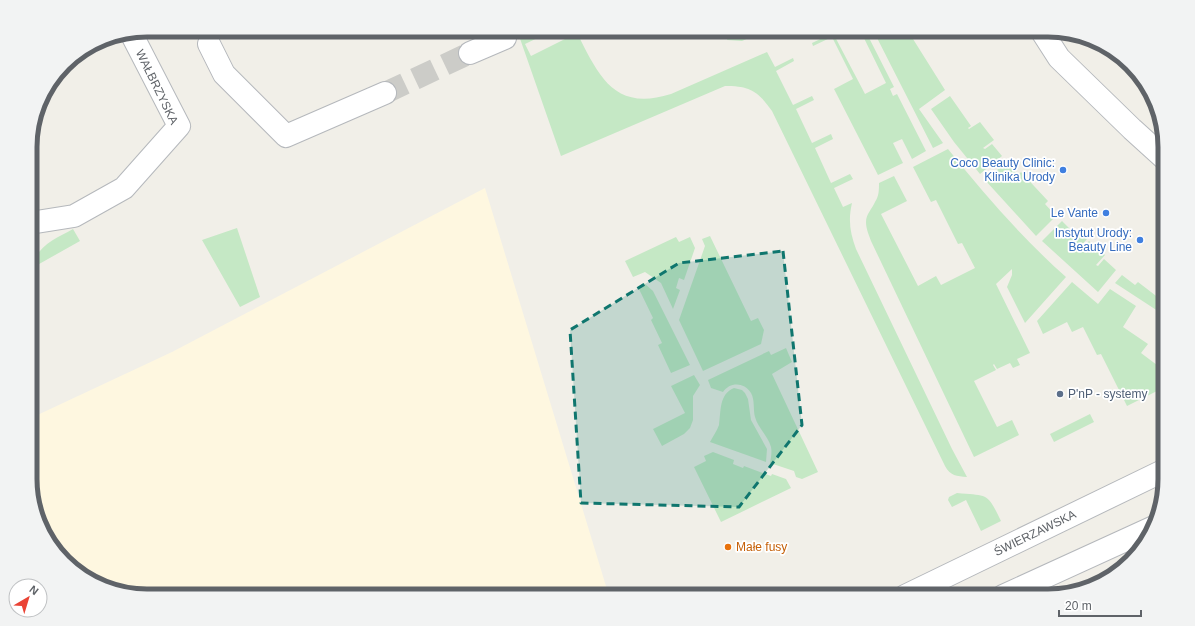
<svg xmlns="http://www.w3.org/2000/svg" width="1195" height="626" font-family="Helvetica,sans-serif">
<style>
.commercial{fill:#fef7e0}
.green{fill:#c5e8c5}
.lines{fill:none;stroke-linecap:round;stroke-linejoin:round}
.minor-tunnel{stroke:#ccccc8;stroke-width:22;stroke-dasharray:22 11;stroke-linecap:butt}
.minor-casing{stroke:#b5b8bc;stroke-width:24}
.minor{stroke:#fff;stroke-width:22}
.marked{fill:#0f766e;fill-opacity:0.2;stroke:#0f766e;stroke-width:3;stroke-dasharray:8 5;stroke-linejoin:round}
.shop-dot{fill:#3f7fe0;stroke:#fff;stroke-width:1.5}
.service-dot{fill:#5c6f8a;stroke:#fff;stroke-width:1.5}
.food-dot{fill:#e8710a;stroke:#fff;stroke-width:1.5}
.labels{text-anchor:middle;stroke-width:3.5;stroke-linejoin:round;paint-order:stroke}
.street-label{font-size:12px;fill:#5f6368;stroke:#fff}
.shop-label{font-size:12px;fill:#366cbe;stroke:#fff;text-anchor:end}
.service-label{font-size:12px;fill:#4e5e75;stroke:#fff;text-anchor:start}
.food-label{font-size:12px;fill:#c56008;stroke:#fff;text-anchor:start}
.rim{fill:none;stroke:#5f6368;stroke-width:5}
</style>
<rect width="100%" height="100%" fill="#f1efe8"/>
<path class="commercial" d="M 485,188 L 609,596 L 147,596 L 95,584 L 50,544 L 31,494 L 31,418 L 172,352 Z"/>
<path class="green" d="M 517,30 L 561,30 L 552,35 L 550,32 L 525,44 L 531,56 L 577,33 C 599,76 614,112 671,94 L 767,52 L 775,67 L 793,58 L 794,61 L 776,71 L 793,105 L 812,96 L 814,100 L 796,109 L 812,143 L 831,134 L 833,139 L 815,148 L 831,183 L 850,174 L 853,179 L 834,188 L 843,207 L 852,203 C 848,220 850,233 856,249 L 952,449 L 967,477 C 957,476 950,476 945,466 L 772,111 C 758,91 750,86 725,86 L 561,156 Z
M 735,30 L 767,30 L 742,41 L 727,40 L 729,35 Z
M 860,30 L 865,30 L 894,87 L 890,89 L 893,96 L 897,94 L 926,151 L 912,159 L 902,139 L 893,143 L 903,163 L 878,175 L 834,89 L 853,79 L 832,37 L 813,46 L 812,43 L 833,33 L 865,94 L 886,83 Z
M 873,30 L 921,30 L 923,33 L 913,39 L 945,90 L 919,109 L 943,143 L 933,148 Z
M 950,96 L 971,126 L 968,128 L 969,129 L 980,122 L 994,140 L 983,148 L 985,149 L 992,144 L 1002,156 L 980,174 L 954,142 L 931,109 Z
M 948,149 C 984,194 1022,238 1066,277 L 1025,323 L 1007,287 L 1012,275 L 1012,269 L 996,284 L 1030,353 L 1017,359 L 1020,365 L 1013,368 L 1010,363 L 997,369 L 994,364 L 993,365 L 996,370 L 974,381 L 997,427 L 1012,420 L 1019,435 L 974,457 L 871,241 C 869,235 866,229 866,222 C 866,214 872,209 875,202 C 879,196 879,190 879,183 L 894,176 L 907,201 L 881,214 L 918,286 L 936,276 L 941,285 L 975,268 L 962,243 L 958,244 L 936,200 L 931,202 L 913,167 Z
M 1007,162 L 1018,175 L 1021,172 L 1048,201 L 1045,204 L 1056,216 L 1036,236 L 985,180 Z
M 1062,221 L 1074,233 L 1077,230 L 1087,239 L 1078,249 L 1080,250 L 1089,241 L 1105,255 L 1096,265 L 1098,266 L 1104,259 L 1116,270 L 1098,292 L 1042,241 Z
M 237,228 L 260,297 L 240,307 L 202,240 Z
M 73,229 L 80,241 L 32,268 C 36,246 55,239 73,229 Z
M 710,236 L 751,321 L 758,318 L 764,330 L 761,344 L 703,371 L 679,320 L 705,246 L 702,239 Z
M 676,237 L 679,242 L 690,237 L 695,248 L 684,280 L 679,278 L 676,288 L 680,290 L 673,309 L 661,283 L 645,272 L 633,277 L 625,261 Z
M 1122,275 L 1135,285 L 1138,282 L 1164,302 L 1164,315 L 1115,283 Z
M 1072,282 L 1098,304 L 1110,289 L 1136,306 L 1123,327 L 1148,344 L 1141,353 L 1161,368 L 1165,365 L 1165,369 L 1159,372 L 1165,384 L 1165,387 L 1127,406 L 1101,354 L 1097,355 L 1083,327 L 1072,332 L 1067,322 L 1043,334 L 1037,321 Z
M 644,283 L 653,291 L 690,365 L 671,373 L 658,345 L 662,343 L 651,320 L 653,318 L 638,287 Z
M 786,348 L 792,362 L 772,374 L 818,472 L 802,479 L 796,477 L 794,471 L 770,463 C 771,458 772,452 771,447 C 768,436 758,428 755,417 C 753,410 755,400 751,393 C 744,382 730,382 723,392 L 711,388 L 708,380 L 769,351 L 771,355 Z
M 694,375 L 700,385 L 693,396 L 693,420 L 690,428 L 684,434 L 662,446 L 653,429 L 685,413 L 671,386 Z
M 734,388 L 742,390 L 745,393 L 748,399 L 751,420 L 767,449 L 766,462 L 710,442 C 713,436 717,431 719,425 C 721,411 719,394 734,388 Z
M 1090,414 L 1094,422 L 1054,442 L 1050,434 Z
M 713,452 L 734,460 L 733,464 L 743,468 L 744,466 L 771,476 L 772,474 L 786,479 L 791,488 L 721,522 L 694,467 L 706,461 L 704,456 Z
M 957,493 C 988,496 987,492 1001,521 L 981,531 L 966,500 L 952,507 L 948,500 L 949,497 Z"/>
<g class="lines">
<path class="minor-tunnel" d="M 385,93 L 470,53"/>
<g class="minor-casing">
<path id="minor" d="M 1041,30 L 1059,58 L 1132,129 L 1164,158
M 209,44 L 224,74 L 286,136 L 385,93
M 470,53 L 505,38
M 30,223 L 74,216 L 124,188 L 179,126 L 131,33
M 905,596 L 1165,470
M 1003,596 L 1154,527"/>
</g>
<use href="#minor" class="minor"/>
</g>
<path class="marked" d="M 783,251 L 802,425 L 739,507 L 581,503 L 570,330 L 679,263 Z"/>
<g class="shop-dot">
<circle cx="1063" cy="170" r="4"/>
<circle cx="1106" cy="213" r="4"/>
<circle cx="1140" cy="240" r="4"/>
</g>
<circle class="service-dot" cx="1060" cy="394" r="4"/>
<circle class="food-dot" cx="728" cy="547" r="4"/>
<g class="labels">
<g class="street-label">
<text transform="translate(157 87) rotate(64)" y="4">WAŁBRZYSKA</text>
<text transform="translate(1035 533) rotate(-26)" y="4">ŚWIERZAWSKA</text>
</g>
<g class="shop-label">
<text x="1055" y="167">Coco Beauty Clinic:<tspan x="1055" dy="14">Klinika Urody</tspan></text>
<text x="1098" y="217">Le Vante</text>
<text x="1132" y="237">Instytut Urody:<tspan x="1132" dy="14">Beauty Line</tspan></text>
</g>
<g class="service-label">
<text x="1068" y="398">P'nP - systemy</text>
</g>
<g class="food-label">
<text x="736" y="551">Małe fusy</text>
</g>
</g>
<path d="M0 0H1195V626H0ZM147 37H1048A110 110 0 0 1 1158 147V479A110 110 0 0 1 1048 589H147A110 110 0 0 1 37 479V147A110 110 0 0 1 147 37Z" fill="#f2f3f3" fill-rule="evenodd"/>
<path class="rim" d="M147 37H1048A110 110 0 0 1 1158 147V479A110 110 0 0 1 1048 589H147A110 110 0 0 1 37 479V147A110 110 0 0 1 147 37Z"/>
<g transform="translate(28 598) rotate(38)"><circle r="19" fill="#ffffff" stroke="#bfc1c3"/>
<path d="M0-3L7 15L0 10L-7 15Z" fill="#ea4335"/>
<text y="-6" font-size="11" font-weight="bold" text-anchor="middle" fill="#5f6368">N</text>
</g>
<path d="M1059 610v6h82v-6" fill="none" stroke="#5f6368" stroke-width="2"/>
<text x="1065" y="610" font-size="12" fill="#5f6368" stroke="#ffffff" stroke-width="3" paint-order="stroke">20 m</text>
</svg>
